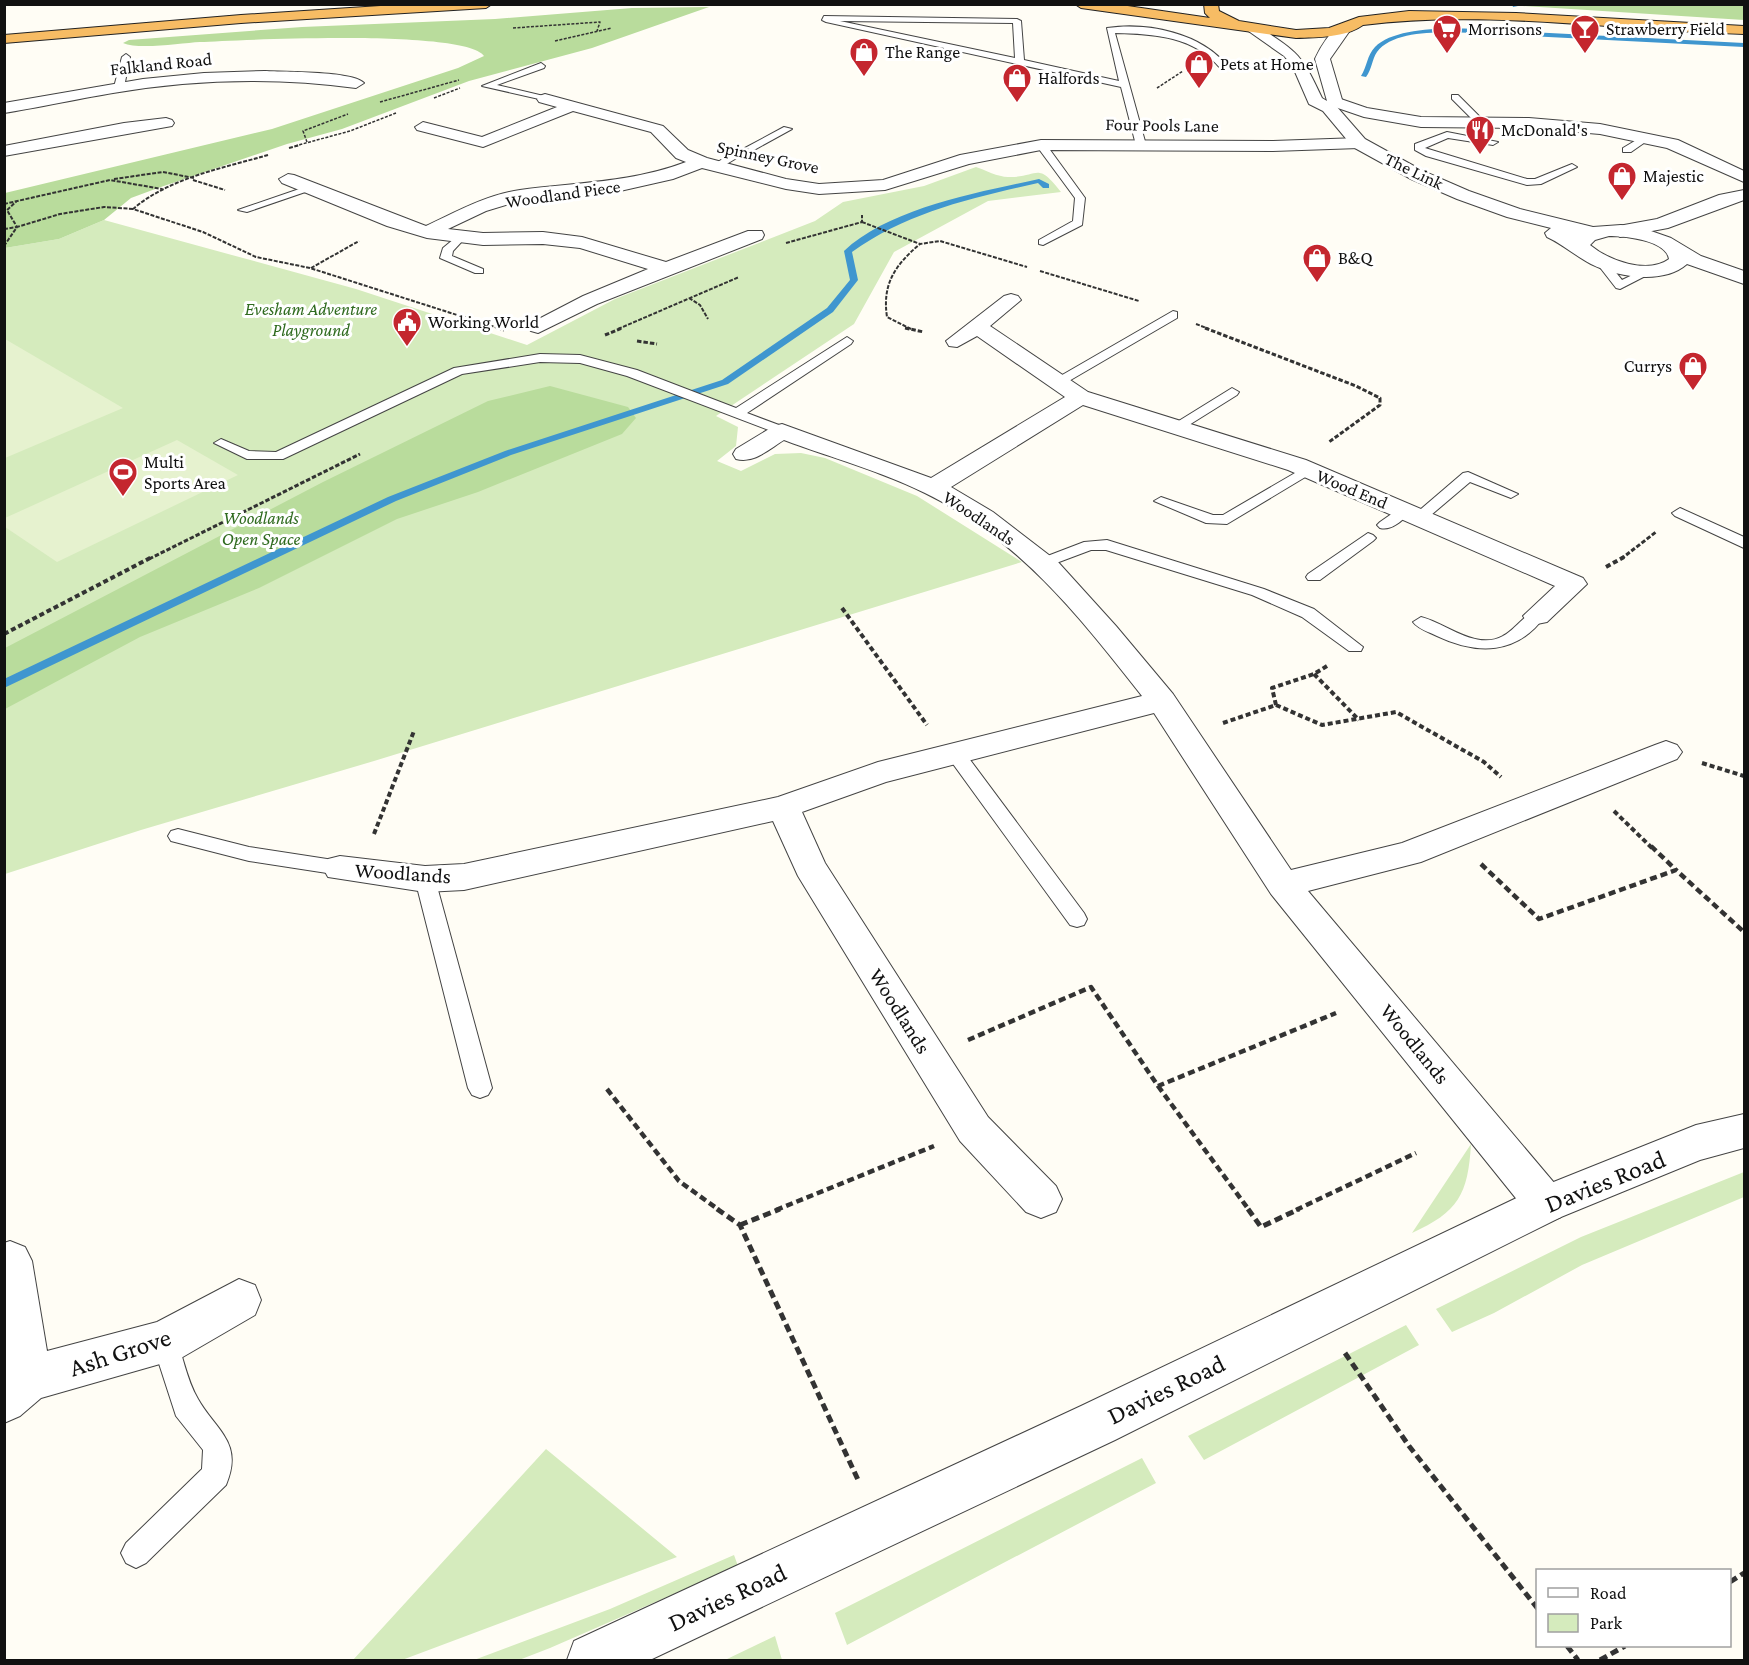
<svg xmlns="http://www.w3.org/2000/svg" width="1749" height="1665" font-family="'Crimson Pro',serif">
<style>
.green{fill:#d5ebbd}
.forest{fill:#b9dc9c}
.pitch{fill:#e6f2cf}
.lines{fill:none;stroke-linecap:round;stroke-linejoin:round}
.stream{fill:#3f96cf;fill-rule:evenodd}
.service-casing{stroke:#444;stroke-width:2}
.minor-casing{stroke:#444;stroke-width:2}
.tertiary-casing{stroke:#444;stroke-width:2}
.trunk-casing{stroke:#222;stroke-width:2}
.path-far5{stroke:#333;stroke-width:1.5;stroke-dasharray:3 1.5;stroke-linecap:butt}
.path-far4{stroke:#333;stroke-width:2;stroke-dasharray:4 1.5;stroke-linecap:butt}
.path-far3{stroke:#333;stroke-width:3;stroke-dasharray:4.5 2;stroke-linecap:butt}
.path-far2{stroke:#333;stroke-width:4;stroke-dasharray:5 3;stroke-linecap:butt}
.path-far1{stroke:#333;stroke-width:4.5;stroke-dasharray:7 4;stroke-linecap:butt}
.path{stroke:#333;stroke-width:5;stroke-dasharray:8 4.5;stroke-linecap:butt}
.service{fill:#fff;fill-rule:evenodd}
.minor{fill:#fff;fill-rule:evenodd}
.tertiary{fill:#fff;fill-rule:evenodd}
.trunk{fill:#f7bc64;fill-rule:evenodd}
.labels{text-anchor:middle;stroke-width:6;stroke-linejoin:round;paint-order:stroke}
.far-poi-label{font-size:18px;fill:#111;stroke:#fff;text-anchor:start}
.far-street-label{font-size:18px;fill:#111;stroke:#fff}
.far-park-label{font-size:18px;font-style:italic;fill:#2f6b1f;stroke:#fff}
.street-label{font-size:21px;fill:#111;stroke:#fff}
.near-street-label{font-size:26px;fill:#111;stroke:#fff}
</style>
<rect width="100%" height="100%" fill="#fffdf5"/>
<path class="green" d="M 976,167 C 985,170 998,177 1008,177 C 1039,178 1036,160 1061,192 L 988,201 L 894,252 L 854,324 L 716,416 L 738,427 L 736,446 L 717,461 L 741,471 L 775,454 L 801,453 L 825,458 L 917,496 L 1022,562 L 374,761 L 141,830 L 5,874 L 5,248 L 59,239 L 104,220 L 356,289 L 527,345 L 615,299 L 815,221 L 843,202 L 924,186 Z
M 1471,1144 C 1468,1195 1458,1212 1412,1233 Z
M 1744,1172 L 1744,1197 L 1582,1265 L 1494,1313 L 1452,1332 L 1436,1309 L 1581,1237 Z
M 1406,1325 L 1419,1345 L 1204,1460 L 1188,1436 Z
M 546,1449 L 677,1557 L 402,1660 L 353,1660 Z
M 1142,1458 L 1156,1483 L 847,1645 L 835,1613 Z
M 734,1555 L 738,1566 L 550,1648 L 519,1660 L 474,1660 L 610,1609 Z
M 775,1636 L 782,1660 L 725,1660 Z"/>
<path class="forest" d="M 1507,5 L 1744,5 L 1744,20 Z
M 709,7 L 592,48 L 469,81 L 342,129 L 287,144 L 158,188 L 131,198 L 104,220 L 59,239 L 5,248 L 5,193 L 272,129 L 458,68 L 484,56 C 465,29 241,40 200,42 C 182,43 139,50 123,43 L 129,40 L 302,27 L 495,19 L 632,8 Z
M 550,386 L 628,407 L 636,418 L 622,434 L 478,492 L 397,519 L 259,588 L 140,637 L 5,709 L 5,648 L 323,482 L 488,401 Z"/>
<path class="pitch" d="M 5,339 L 123,408 L 5,458 Z
M 177,440 L 238,475 L 57,562 L 5,527 L 5,518 Z"/>
<g class="lines">
<path class="stream" d="M 1512,4 L 1518,4 L 1518,6 L 1513,7 Z
M 1527,27 L 1530,32 L 1744,43 L 1744,47 L 1472,33 C 1447,32 1394,29 1377,52 C 1372,59 1372,69 1366,77 L 1361,76 C 1367,67 1367,55 1375,47 C 1402,20 1488,30 1524,32 Z
M 1039,179 L 1049,184 L 1049,188 L 1043,188 L 1038,183 C 972,198 908,212 852,252 L 858,280 L 833,312 L 728,384 L 511,455 L 396,501 L 4,688 L 4,679 L 388,497 L 505,451 L 722,380 L 827,308 L 850,280 L 844,251 C 889,208 979,192 1039,179 Z"/>
<g class="service-casing">
<path id="service" d="M 824,16 L 1017,19 L 1021,21 L 1024,60 L 1119,81 L 1107,28 C 1148,22 1202,33 1228,67 L 1221,69 C 1194,36 1155,34 1115,33 L 1146,145 L 1141,148 L 1136,145 L 1121,87 L 826,22 L 822,20 ZM 840,21 L 1013,23 L 1015,58 Z
M 126,54 L 130,57 L 124,87 L 119,90 L 114,87 L 122,57 Z
M 541,63 L 545,66 L 544,68 L 497,85 L 548,97 L 548,101 L 482,86 Z
M 1452,95 L 1458,95 L 1482,119 L 1482,123 L 1476,123 L 1452,99 Z
M 784,127 L 792,129 L 754,150 L 745,148 Z
M 1447,132 L 1498,142 L 1493,145 L 1448,138 L 1425,148 L 1527,179 L 1535,179 L 1572,164 L 1577,167 L 1541,184 L 1527,185 L 1426,156 L 1415,150 L 1415,144 Z
M 1643,136 L 1651,138 L 1631,152 L 1623,152 L 1623,148 Z
M 1041,142 L 1045,143 L 1085,198 L 1082,225 L 1043,245 L 1039,244 L 1039,240 L 1073,221 L 1075,198 L 1036,145 Z
M 731,154 L 740,156 L 720,168 L 711,166 Z
M 308,186 L 317,188 L 247,212 L 238,210 Z
M 460,234 L 466,237 L 453,251 L 452,256 L 483,269 L 483,273 L 475,273 L 440,258 L 443,248 Z
M 1601,258 L 1605,259 L 1622,280 L 1647,268 L 1657,270 L 1620,289 L 1616,288 L 1595,261 Z
M 1173,311 L 1177,312 L 1177,318 L 1062,385 L 1052,385 L 1050,382 Z
M 847,337 L 853,341 L 851,344 L 747,413 L 787,428 L 787,434 L 782,435 L 627,376 L 580,363 L 540,362 L 462,374 L 283,459 L 247,459 L 214,443 L 221,439 L 249,451 L 276,452 L 454,368 L 540,354 L 580,355 L 637,370 L 736,408 Z
M 1232,388 L 1239,392 L 1237,395 L 1181,430 L 1171,430 L 1169,427 Z
M 1307,466 L 1312,467 L 1314,470 L 1312,473 L 1227,524 L 1206,523 L 1154,501 L 1161,497 L 1213,515 L 1223,515 Z
M 1468,472 L 1518,494 L 1511,498 L 1470,482 L 1424,521 L 1414,521 L 1411,518 L 1414,515 L 1463,473 Z
M 1403,506 L 1408,508 L 1411,511 C 1403,520 1392,531 1380,528 L 1377,525 L 1380,522 Z
M 1680,508 L 1744,537 L 1744,548 L 1675,516 L 1672,513 Z
M 1368,533 L 1373,535 L 1376,538 L 1373,541 L 1320,580 L 1308,580 L 1306,577 L 1308,574 Z
M 1107,540 L 1264,589 L 1314,609 L 1363,647 L 1361,651 L 1349,651 L 1302,617 L 1252,595 L 1106,550 L 1091,550 L 1043,568 L 1035,563 L 1037,560 L 1084,542 Z
M 1537,611 L 1545,616 C 1517,655 1477,655 1437,636 C 1429,632 1418,629 1413,622 L 1421,617 C 1446,623 1476,651 1503,636 C 1515,630 1524,614 1537,611 Z
M 955,747 L 962,749 L 1084,913 L 1087,919 L 1084,925 L 1077,927 L 1070,925 L 948,757 L 946,753 L 948,749 Z
M 178,829 L 249,847 L 340,861 L 347,863 L 350,868 L 347,873 L 340,875 L 249,861 L 171,841 L 168,836 L 171,831 Z
M 425,872 L 432,874 L 435,879 L 492,1088 L 488,1095 L 480,1098 L 472,1095 L 468,1088 L 415,879 L 418,874 Z
M 165,1329 L 174,1333 C 183,1354 186,1379 198,1399 C 216,1431 244,1442 226,1485 L 146,1563 L 136,1568 L 126,1563 L 121,1553 L 126,1543 L 202,1469 L 203,1450 L 176,1416 L 152,1342 L 156,1333 Z"/>
</g>
<g class="minor-casing">
<path id="minor" d="M 265,71 C 284,72 353,71 364,83 L 356,88 C 275,77 194,79 113,93 C 77,99 41,107 4,113 L 4,103 L 143,79 L 204,73 Z
M 545,94 L 663,126 L 688,150 L 707,158 L 786,179 L 819,184 L 883,180 L 960,155 L 1041,140 L 1273,141 L 1359,138 L 1367,143 L 1359,148 L 1273,151 L 1041,150 L 969,164 L 885,190 L 819,194 L 786,189 L 702,168 L 673,179 L 620,191 L 519,201 L 486,211 L 448,229 L 483,233 L 543,232 L 582,237 L 666,262 L 748,231 L 762,231 L 764,235 L 762,239 L 597,304 L 538,333 L 531,331 L 527,327 L 531,323 L 583,296 L 648,269 L 580,248 L 543,244 L 483,245 L 427,238 L 387,226 L 282,183 L 279,179 L 288,174 L 294,175 L 426,226 C 456,212 486,195 520,190 C 578,182 630,183 686,162 L 676,158 L 651,132 L 573,111 L 483,147 L 417,130 L 415,127 L 423,122 L 482,137 L 557,107 L 539,102 L 537,99 L 539,96 Z
M 1335,97 L 1367,108 L 1421,117 L 1529,118 L 1600,124 L 1678,140 L 1744,171 L 1744,182 L 1667,148 L 1600,134 L 1529,128 L 1421,127 L 1364,117 L 1329,105 L 1327,102 L 1329,99 Z
M 166,118 L 172,120 L 174,123 L 172,126 L 4,156 L 4,146 L 124,123 Z
M 1744,190 L 1744,200 L 1668,228 L 1620,237 L 1611,231 L 1613,227 L 1657,219 L 1719,195 Z
M 1011,294 L 1018,296 L 1021,300 L 990,326 L 1088,392 L 1306,460 L 1583,578 L 1587,584 L 1547,622 L 1537,624 L 1527,622 L 1523,616 L 1555,586 L 1288,470 L 1083,405 L 951,487 L 993,512 L 1058,562 L 1116,626 L 1173,694 L 1291,870 L 1402,843 L 1655,745 L 1666,741 L 1677,745 L 1682,752 L 1677,759 L 1421,862 L 1308,891 L 1561,1191 L 1567,1204 L 1561,1217 L 1546,1223 L 1531,1217 L 1271,894 L 1154,713 L 886,782 L 802,812 L 825,863 L 988,1117 L 1056,1186 L 1062,1199 L 1056,1212 L 1041,1218 L 1026,1212 L 960,1141 L 798,876 L 773,821 L 464,890 L 425,892 L 328,877 L 323,868 L 328,859 L 340,856 L 425,866 L 464,864 L 778,797 L 878,762 L 1142,696 C 1079,616 1019,539 925,493 C 883,472 829,457 784,440 C 769,449 754,464 736,459 L 733,454 L 736,449 L 774,426 L 782,424 L 931,478 L 1065,397 L 977,336 L 957,347 L 949,346 L 946,341 L 1004,296 Z
M 10,1241 L 25,1247 L 32,1261 L 47,1351 L 157,1322 L 239,1279 L 255,1285 L 261,1300 L 255,1315 L 181,1358 L 41,1398 L 20,1416 L 4,1423 L 4,1243 Z"/>
</g>
<g class="tertiary-casing">
<path id="tertiary" d="M 1344,25 L 1351,29 L 1330,59 L 1343,103 L 1337,107 L 1365,139 L 1423,171 L 1469,191 L 1520,209 L 1593,227 L 1621,225 L 1651,231 L 1671,238 L 1701,256 L 1744,271 L 1744,284 L 1687,264 C 1663,285 1617,277 1591,264 C 1577,257 1564,245 1547,237 L 1545,233 L 1551,228 L 1507,217 L 1457,199 L 1411,179 L 1353,147 L 1323,111 L 1309,104 L 1292,65 L 1284,56 L 1247,30 L 1254,26 L 1259,27 C 1299,53 1302,55 1322,98 L 1327,101 L 1315,59 C 1320,48 1331,28 1344,25 ZM 1609,236 C 1624,236 1666,240 1669,259 C 1647,275 1608,260 1590,245 L 1595,240 Z
M 1744,1114 L 1744,1148 L 1700,1160 L 1561,1217 L 1115,1440 L 650,1660 L 567,1660 L 574,1641 L 1081,1406 L 1531,1191 L 1696,1125 Z"/>
</g>
<g class="trunk-casing">
<path id="trunk" d="M 411,4 L 492,4 L 486,8 L 241,23 L 4,43 L 4,35 L 241,15 Z
M 1075,4 L 1114,4 L 1210,18 L 1205,13 L 1204,4 L 1218,4 L 1219,11 L 1239,21 L 1296,30 L 1329,28 L 1359,17 L 1409,11 L 1516,13 L 1744,26 L 1744,34 C 1618,31 1489,9 1363,25 C 1345,38 1318,37 1296,38 L 1081,8 Z"/>
</g>
<path class="path-far5" d="M 513,28 L 600,22 L 597,31
M 555,41 L 612,28
M 1157,88 L 1183,71
M 434,98 L 460,88
M 380,102 L 459,80
M 307,142 L 303,131 L 348,114
M 295,146 L 350,131 L 396,113"/>
<path class="path-far4" d="M 289,148 L 300,145
M 268,155 C 223,168 169,178 133,209 L 203,232 L 256,257 L 310,268 L 501,329
M 114,179 L 163,172 L 194,178
M 193,180 L 225,190
M 4,204 L 110,180 L 162,189
M 862,222 L 920,244 L 940,241 L 1027,267
M 4,229 L 17,227 L 7,210 L 17,201
M 786,243 L 862,222 L 862,215
M 4,246 L 17,227 L 60,214 L 104,207 L 133,209
M 311,268 L 359,241
M 1040,271 L 1139,301
M 689,298 L 700,305 L 708,319
M 1196,324 L 1209,329
M 618,329 L 739,277
M 911,329 L 887,317 C 882,284 895,265 920,244"/>
<path class="path-far3" d="M 497,328 L 504,330
M 905,328 L 924,332
M 1205,328 L 1356,386 L 1380,398 L 1380,405 L 1329,442
M 605,335 L 622,328
M 637,341 L 657,344
M 149,559 L 360,454
M 1621,559 L 1656,532"/>
<path class="path-far2" d="M 1606,567 L 1624,557
M 842,608 L 927,725
M 4,634 L 152,557
M 1314,674 L 1359,720
M 1276,705 L 1322,725 L 1396,712 L 1484,762 L 1501,777
M 1223,723 L 1276,705 L 1272,688 L 1314,674 L 1327,666
M 1702,763 L 1744,776
M 1614,811 L 1652,848
M 374,834 L 414,731"/>
<path class="path-far1" d="M 1651,846 L 1676,870
M 1481,864 L 1539,919 L 1676,870 L 1744,932
M 968,1040 L 1091,987 L 1158,1086 L 1336,1013
M 1158,1086 L 1249,1210
M 607,1089 L 679,1181 L 719,1210
M 776,1210 L 934,1146
M 1296,1210 L 1416,1153"/>
<path class="path" d="M 717,1209 L 740,1225 L 859,1482
M 1248,1209 L 1261,1227 L 1299,1209
M 740,1225 L 780,1209
M 1345,1353 L 1409,1446 L 1538,1609
M 1730,1582 L 1744,1573
M 1567,1646 L 1578,1660
M 1600,1660 L 1625,1646"/>
<use href="#service" class="service"/>
<use href="#minor" class="minor"/>
<use href="#tertiary" class="tertiary"/>
<use href="#trunk" class="trunk"/>
</g>
<defs>
<g id="supermarket-pin" transform="scale(1.5)"><path d="M0 17L-7.5 6A9.5 9.5 0 1 1 7.5 6Z" fill="#c4262e" stroke="#fff"/><path d="M-6-5.5h2.5l.6 2H6L4.5 2H-2.5L-4.4-4H-6ZM-1.5 3.2a1.3 1.3 0 1 0 .1 0ZM3 3.2a1.3 1.3 0 1 0 .1 0Z" fill="#fff"/></g>
<g id="bar-pin" transform="scale(1.5)"><path d="M0 17L-7.5 6A9.5 9.5 0 1 1 7.5 6Z" fill="#c4262e" stroke="#fff"/><path d="M-6-5H6L.8 .8V4.5H3.5V6h-7V4.5H-.8V.8Z" fill="#fff"/></g>
<g id="shop-pin" transform="scale(1.5)"><path d="M0 17L-7.5 6A9.5 9.5 0 1 1 7.5 6Z" fill="#c4262e" stroke="#fff"/><path d="M-5-2.5h2.3a2.7 3.5 0 0 1 5.4 0H5L5.5 6h-11ZM-1.5-2.5h3a1.5 2.3 0 0 0-3 0Z" fill="#fff"/></g>
<g id="restaurant-pin" transform="scale(1.5)"><path d="M0 17L-7.5 6A9.5 9.5 0 1 1 7.5 6Z" fill="#c4262e" stroke="#fff"/><path d="M-5-6h1v4h1v-4h1v4h1v-4h1v5L-1.5 .5V6h-2V.5L-5-1ZM5-6V6H3V1.5H1.5Q1.5-4 5-6Z" fill="#fff"/></g>
<g id="civic-pin" transform="scale(1.5)"><path d="M0 17L-7.5 6A9.5 9.5 0 1 1 7.5 6Z" fill="#c4262e" stroke="#fff"/><path d="M-.6-6.5H3V-4.5H.6V-3L4-1V1h2V6H-6V1h2V-1L-.6-3ZM-1.2 2.5V6h2.4V2.5Z" fill="#fff"/></g>
<g id="stadium-pin" transform="scale(1.5)"><path d="M0 17L-7.5 6A9.5 9.5 0 1 1 7.5 6Z" fill="#c4262e" stroke="#fff"/><path d="M0-5a6.5 5 0 1 0 0 10a6.5 5 0 1 0 0-10ZM-3.5-1.8h7v3.6h-7Z" fill="#fff"/></g>
</defs>
<g fill-rule="evenodd">
<use href="#supermarket-pin" x="1447" y="29"/>
<use href="#bar-pin" x="1585" y="29"/>
<use href="#shop-pin" x="864" y="52"/>
<use href="#shop-pin" x="1199" y="64"/>
<use href="#shop-pin" x="1017" y="78"/>
<use href="#restaurant-pin" x="1480" y="130"/>
<use href="#shop-pin" x="1622" y="176"/>
<use href="#shop-pin" x="1317" y="258"/>
<use href="#civic-pin" x="407" y="322"/>
<use href="#shop-pin" x="1693" y="366"/>
<use href="#stadium-pin" x="123" y="472"/>
</g>
<g class="labels">
<g class="far-poi-label">
<text x="1468" y="35">Morrisons</text>
<text x="1606" y="35">Strawberry Field</text>
<text x="885" y="58">The Range</text>
<text x="1220" y="70">Pets at Home</text>
<text x="1038" y="84">Halfords</text>
<text x="1501" y="136">McDonald's</text>
<text x="1643" y="182">Majestic</text>
<text x="1338" y="264">B&amp;Q</text>
<text x="428" y="328">Working World</text>
<text x="1672" y="372" text-anchor="end">Currys</text>
<text x="144" y="468">Multi<tspan x="144" dy="21">Sports Area</tspan></text>
</g>
<g class="far-street-label">
<text transform="translate(161 64) rotate(-6)" y="6">Falkland Road</text>
<text transform="translate(1162 125) rotate(1)" y="6">Four Pools Lane</text>
<text transform="translate(768 157) rotate(12)" y="6">Spinney Grove</text>
<text transform="translate(1414 171) rotate(26)" y="6">The Link</text>
<text transform="translate(563 194) rotate(-8)" y="6">Woodland Piece</text>
<text transform="translate(1352 489) rotate(23)" y="6">Wood End</text>
<text transform="translate(979 518) rotate(34)" y="6">Woodlands</text>
</g>
<g class="far-park-label">
<text x="311" y="315">Evesham Adventure<tspan x="311" dy="21">Playground</tspan></text>
<text x="261" y="524">Woodlands<tspan x="261" dy="21">Open Space</tspan></text>
</g>
<g class="street-label">
<text transform="translate(403 873) rotate(4)" y="7">Woodlands</text>
<text transform="translate(900 1011) rotate(58)" y="7">Woodlands</text>
<text transform="translate(1415 1044) rotate(51)" y="7">Woodlands</text>
</g>
<g class="near-street-label">
<text transform="translate(1605 1181) rotate(-22)" y="9">Davies Road</text>
<text transform="translate(120 1352) rotate(-18)" y="9">Ash Grove</text>
<text transform="translate(1166 1389) rotate(-26)" y="9">Davies Road</text>
<text transform="translate(727 1597) rotate(-25)" y="9">Davies Road</text>
</g>
</g>
<rect width="1749" height="1665" fill="none" stroke="#111111" stroke-width="12"/>
<rect x="1536" y="1569" width="195" height="78" fill="#ffffff" stroke="#a0a0a0" stroke-width="1.5"/>
<rect x="1548" y="1588" width="30" height="9" fill="#ffffff" stroke="#a0a0a0" stroke-width="1.5"/>
<text x="1590" y="1599" font-size="18" fill="#111111">Road</text>
<rect x="1548" y="1614" width="30" height="18" fill="#d5ebbd" stroke="#a0a0a0" stroke-width="1.5"/>
<text x="1590" y="1629" font-size="18" fill="#111111">Park</text>
</svg>
